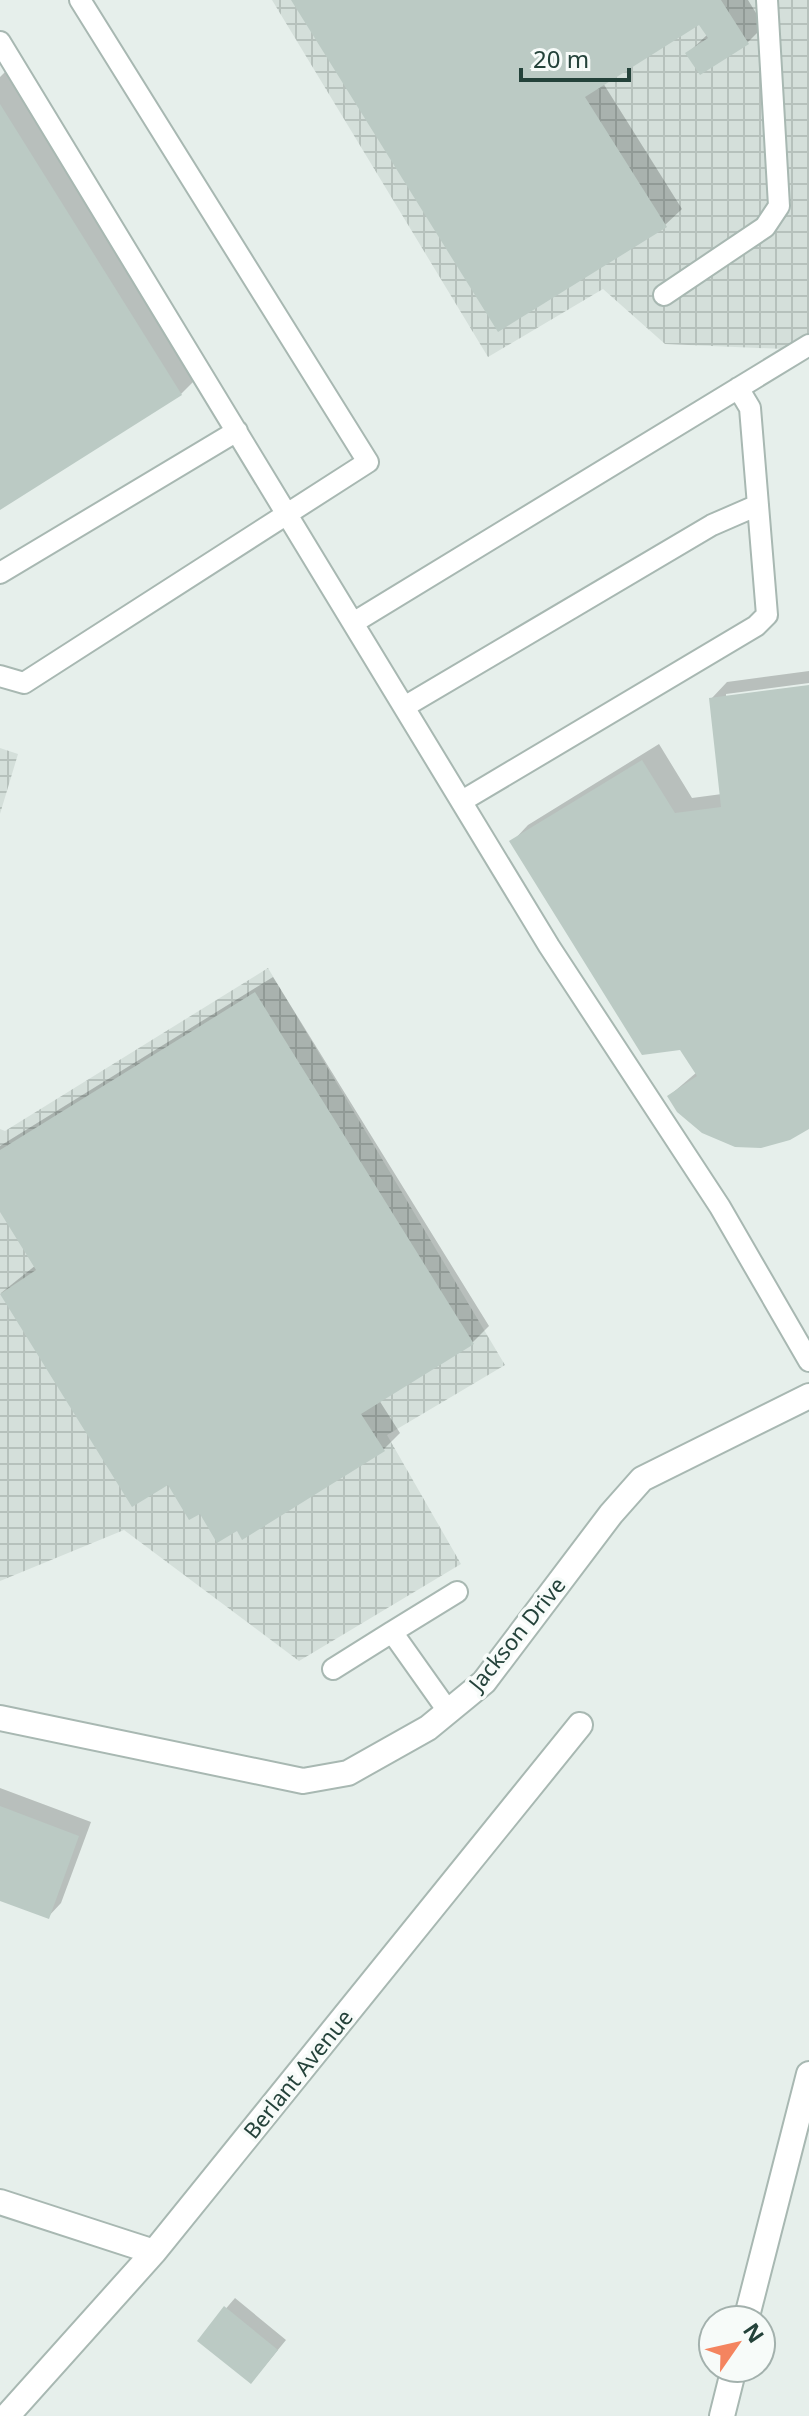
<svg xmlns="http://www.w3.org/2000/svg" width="809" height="2416" font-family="'Noto Sans',sans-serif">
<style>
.industrial{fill:url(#industrial-grid)}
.shadow{fill:#0003}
.building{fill:#bbcac4}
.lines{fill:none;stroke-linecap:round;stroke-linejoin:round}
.service-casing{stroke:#a8b8b2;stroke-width:24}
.minor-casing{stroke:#a8b8b2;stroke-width:28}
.service{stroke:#fff;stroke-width:20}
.minor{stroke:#fff;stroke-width:24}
.labels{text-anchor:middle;stroke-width:7;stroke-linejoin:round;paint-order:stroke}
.street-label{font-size:22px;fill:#24423a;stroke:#f7fbf9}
</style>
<defs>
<pattern id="industrial-grid" width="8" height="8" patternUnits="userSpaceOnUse" patternTransform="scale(2)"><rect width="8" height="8" fill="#d4dfda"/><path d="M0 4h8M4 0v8" fill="none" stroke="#b6c1bc"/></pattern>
</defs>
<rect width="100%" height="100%" fill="#e6efeb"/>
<path class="industrial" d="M 272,0 L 809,0 L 809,350 L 665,344 L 603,289 L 488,357 Z
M 0,748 L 18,754 L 0,814 Z
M 268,968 L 505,1365 L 387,1435 L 461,1564 L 299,1661 L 124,1530 L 0,1581 L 0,1129 L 5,1131 Z"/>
<path class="shadow" d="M 293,0 L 748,0 L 764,26 L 747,43 L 688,53 L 708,34 L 700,22 L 603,83 L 682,209 L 665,225 Z
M 6,71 L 198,377 L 181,394 L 0,507 L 0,77 Z
M 809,671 L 809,683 L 726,694 L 726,698 L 809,687 L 809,1127 L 669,1096 L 697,1072 L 681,1047 L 512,842 L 528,825 L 659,744 L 692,798 L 722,794 L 711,699 L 727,682 Z
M 273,977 L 489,1326 L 473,1342 L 379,1400 L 400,1433 L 383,1450 L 237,1528 L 201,1511 L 168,1482 L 133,1504 L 1,1293 L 36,1265 L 0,1208 L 0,1146 Z
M 0,1788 L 91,1822 L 61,1903 L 48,1917 L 0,1899 Z
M 235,2298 L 286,2340 L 259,2373 L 199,2340 Z"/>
<path class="building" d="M 291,0 L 721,0 L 749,44 L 700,75 L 685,53 L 708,38 L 699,25 L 585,97 L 667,227 L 498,332 Z
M 0,104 L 182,395 L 0,510 Z
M 809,685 L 809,1129 L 790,1140 L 761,1148 L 735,1147 L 702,1133 L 677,1112 L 667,1096 L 697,1076 L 680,1050 L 642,1055 L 509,841 L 642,760 L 675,813 L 721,807 L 709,698 Z
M 255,992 L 474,1344 L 361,1414 L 385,1451 L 242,1540 L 237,1531 L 217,1543 L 200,1514 L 189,1520 L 168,1485 L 132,1507 L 0,1294 L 36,1270 L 0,1212 L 0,1150 Z
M 0,1806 L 79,1836 L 49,1919 L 0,1901 Z
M 224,2306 L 278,2350 L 251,2384 L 197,2341 Z"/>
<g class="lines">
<g class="service-casing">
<path id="service" d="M 0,42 L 549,946 L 720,1207 L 809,1361
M 664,295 L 765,227 L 779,206 L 767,0
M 0,573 L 237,431
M 353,623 L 809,345
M 0,676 L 24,683 L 368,462 L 80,0
M 404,707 L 712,525 L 758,505
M 462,801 L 756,626 L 767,615 L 750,408 L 738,388
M 333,1669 L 392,1632
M 448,1711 L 392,1632 L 457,1592"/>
</g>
<g class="minor-casing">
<path id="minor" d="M 0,1718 L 303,1781 L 348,1773 L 428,1728 L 484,1682 L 611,1514 L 642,1479 L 809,1396
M 0,2202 L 154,2252
M 746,2320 L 809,2074
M 7,2416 L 154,2252 L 580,1725
M 722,2416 L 734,2368"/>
</g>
<use href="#service" class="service"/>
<use href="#minor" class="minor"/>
</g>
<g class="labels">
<g class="street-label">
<text transform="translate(517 1634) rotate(-51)" y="8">Jackson Drive</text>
<text transform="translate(298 2074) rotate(-51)" y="8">Berlant Avenue</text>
</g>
</g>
<g transform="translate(737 2344) rotate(56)"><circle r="38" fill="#f7fbf9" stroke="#a3b1ad" stroke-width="2"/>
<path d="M0-6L14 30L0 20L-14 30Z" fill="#f4845f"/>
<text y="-12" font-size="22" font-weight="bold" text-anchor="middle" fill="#24423a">N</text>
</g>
<path d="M521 68v12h108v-12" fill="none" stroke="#24423a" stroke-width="4"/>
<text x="533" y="68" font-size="24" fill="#24423a" stroke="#f7fbf9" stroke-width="6" paint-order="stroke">20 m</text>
</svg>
